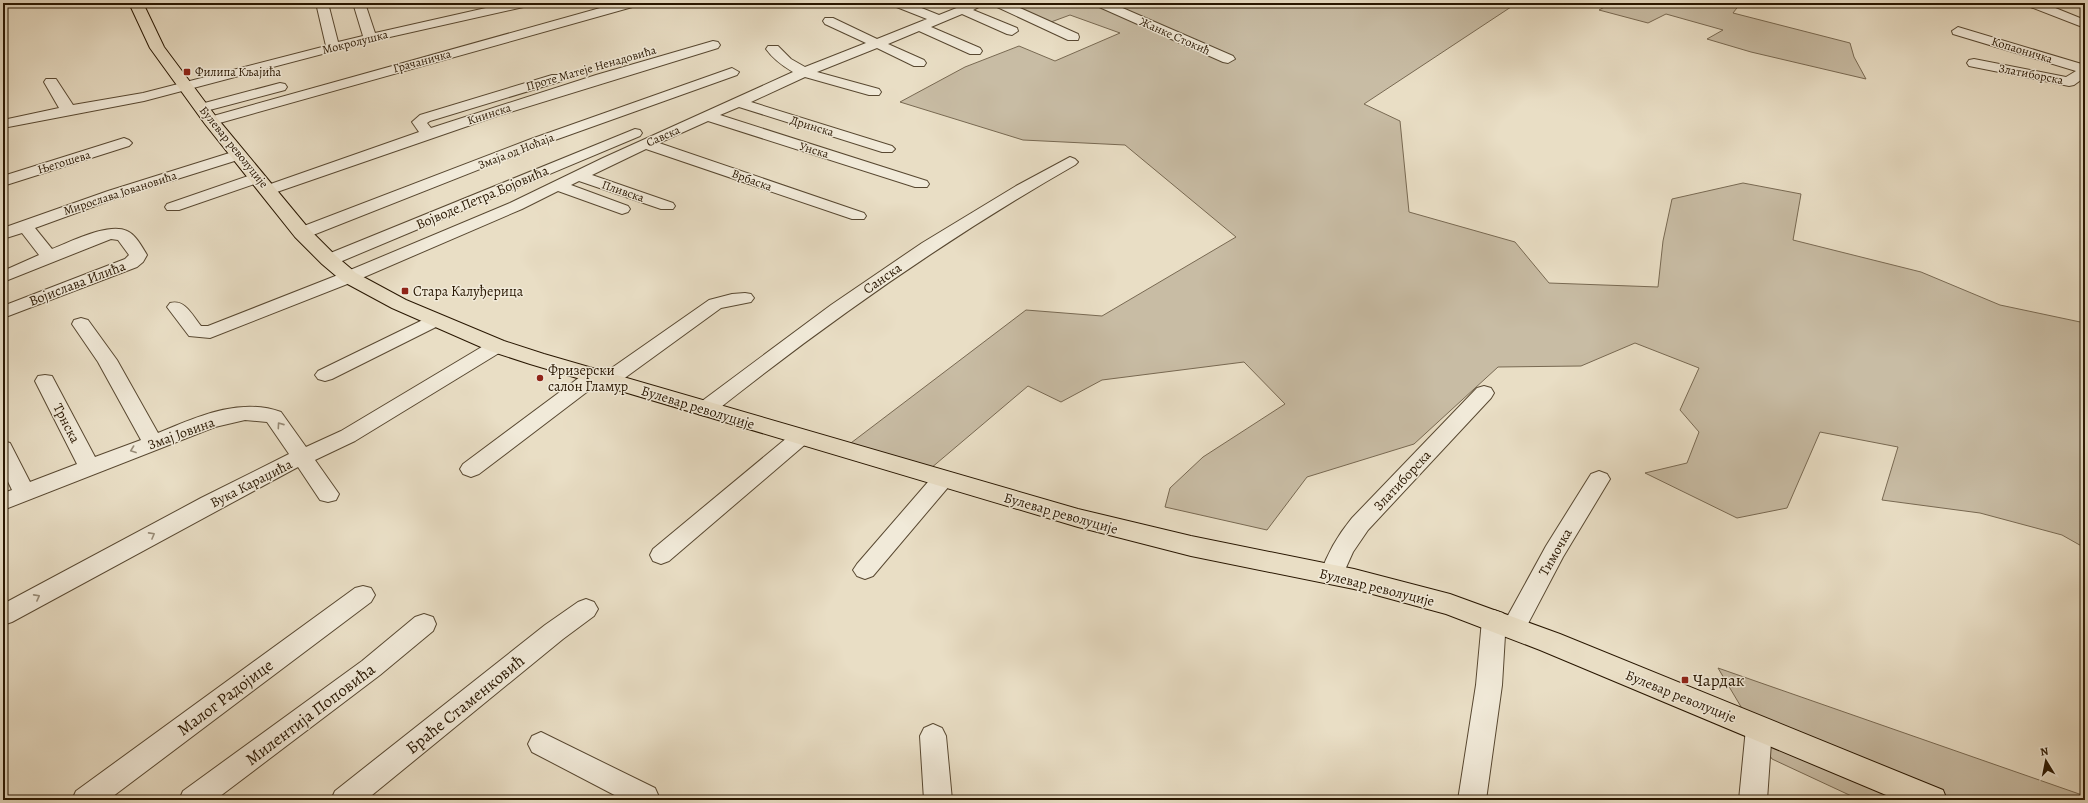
<svg xmlns="http://www.w3.org/2000/svg" width="2088" height="803" font-family="Alegreya,serif">
<style>
.green{fill:#c8bca4;stroke:#786952}
.lines{fill:none;stroke-linecap:round;stroke-linejoin:round}
.minor-casing{stroke:#584831;stroke-width:2}
.major-casing{stroke:#281600;stroke-width:2}
.minor{fill:#f1ead9;fill-rule:evenodd}
.major{fill:#e9dec5;fill-rule:evenodd}
.oneway{stroke:#978b77}
.poi-dot{fill:#8f2418;stroke:#f1ead9;stroke-width:1.5}
.labels{text-anchor:middle;stroke-width:3;stroke-linejoin:round;paint-order:stroke}
.far-street-label{font-size:12px;fill:#281600;stroke:#f1ead9}
.far-poi-label{font-size:12px;fill:#281600;stroke:#f1ead9;text-anchor:start}
.street-label{font-size:14px;fill:#281600;stroke:#f1ead9}
.poi-label{font-size:14px;fill:#281600;stroke:#f1ead9;text-anchor:start}
.near-poi-label{font-size:17px;fill:#281600;stroke:#f1ead9;text-anchor:start}
.near-street-label{font-size:17px;fill:#281600;stroke:#f1ead9}
</style>
<rect width="100%" height="100%" fill="#e9dec5"/>
<filter id="stains"><feTurbulence type="fractalNoise" baseFrequency=".005" numOctaves="4"/><feColorMatrix values="0 0 0 0 .2 0 0 0 0 .09 0 0 0 0 .02 0 0 0 .5 -.17"/></filter>
<radialGradient id="worn" r=".72"><stop offset=".6" stop-color="#630" stop-opacity="0"/><stop offset="1" stop-color="#630" stop-opacity=".3"/></radialGradient>
<path class="green" d="M 1004,3 L 1517,3 L 1364,104 L 1400,121 L 1409,212 L 1515,242 L 1549,283 L 1658,287 L 1663,241 L 1672,199 L 1743,183 L 1801,194 L 1793,240 L 1921,272 L 2000,305 L 2085,323 L 2085,548 L 2062,535 L 1980,513 L 1882,500 L 1898,447 L 1820,432 L 1787,508 L 1737,518 L 1645,473 L 1687,463 L 1699,432 L 1680,410 L 1699,368 L 1635,343 L 1581,366 L 1498,367 L 1414,444 L 1307,477 L 1267,530 L 1165,507 L 1170,488 L 1203,457 L 1285,404 L 1244,362 L 1102,380 L 1061,402 L 1028,386 L 924,474 L 843,449 L 1026,310 L 1102,316 L 1236,237 L 1125,145 L 1023,140 L 900,102 L 965,67 L 1019,46 L 1055,61 L 1120,33 L 1070,15 L 1051,22 Z
M 1612,3 L 1738,3 L 1740,4 L 1733,13 L 1850,43 L 1854,57 L 1866,79 L 1751,52 L 1707,39 L 1723,30 L 1666,14 L 1648,23 L 1599,10 Z
M 1718,668 L 2085,796 L 2085,800 L 1860,800 L 1772,759 Z"/>
<g class="lines">
<g class="minor-casing">
<path id="minor" d="M 316,3 L 328,3 L 338,42 L 363,36 L 353,3 L 365,3 L 375,33 L 508,3 L 530,3 L 528,6 L 372,41 L 144,101 L 3,128 L 3,120 L 59,108 L 44,82 L 46,79 L 56,79 L 73,105 L 143,93 L 326,46 Z
M 618,3 L 638,3 L 636,6 L 216,124 L 206,124 L 204,121 L 206,118 Z
M 892,3 L 909,3 L 939,15 L 969,3 L 986,3 L 973,10 L 1017,28 L 1018,31 L 1012,35 L 1007,34 L 962,14 L 931,27 L 980,48 L 982,51 L 980,54 L 970,54 L 919,31 L 888,44 L 924,60 L 926,63 L 924,66 L 914,66 L 877,48 L 817,72 L 879,89 L 881,92 L 879,95 L 869,95 L 805,77 L 751,102 L 892,146 L 895,149 L 892,152 L 882,152 L 739,107 L 720,115 L 927,181 L 929,184 L 927,187 L 915,187 L 708,121 L 659,143 L 864,213 L 866,216 L 864,219 L 852,219 L 646,149 L 592,175 L 673,203 L 675,206 L 673,209 L 661,209 L 579,181 L 571,185 L 628,206 L 630,209 L 628,212 L 622,214 L 558,191 L 522,209 L 355,281 L 210,338 L 189,336 L 167,307 L 170,303 C 185,299 192,315 201,326 L 208,326 L 343,273 L 510,203 L 603,158 L 793,72 C 783,66 773,59 766,49 L 768,46 L 778,46 L 791,59 L 805,67 L 866,43 L 825,24 L 823,21 L 825,18 L 833,18 L 877,39 L 927,19 L 894,6 Z
M 993,3 L 1009,3 L 1078,34 L 1079,37 L 1078,40 L 1068,40 L 995,6 Z
M 1095,3 L 1111,3 L 1233,56 L 1235,59 L 1228,63 L 1223,62 L 1097,6 Z
M 2026,3 L 2043,3 L 2085,20 L 2085,28 L 2028,6 Z
M 1958,27 L 2085,65 L 2085,77 L 2074,85 L 2069,86 L 1969,66 L 1967,63 L 1969,60 L 1974,59 L 2066,77 L 2076,71 L 1953,34 L 1952,31 Z
M 713,41 L 718,42 L 720,45 L 718,48 L 494,117 L 274,193 L 262,193 L 260,190 L 262,187 L 419,132 L 412,122 L 420,115 L 552,75 L 562,75 L 564,78 L 562,81 L 430,121 L 427,123 L 431,128 L 596,75 Z
M 732,68 L 739,72 L 737,75 L 541,145 L 308,237 L 302,238 L 296,237 L 294,233 L 296,229 L 531,139 Z
M 280,83 L 285,84 L 287,87 L 285,90 L 202,112 L 197,111 L 195,108 L 197,105 Z
M 635,129 L 640,130 L 642,133 L 640,136 L 335,264 L 329,265 L 323,264 L 320,260 L 323,256 Z
M 124,138 L 129,140 L 132,143 L 129,146 L 3,186 L 3,176 Z
M 239,150 L 244,152 L 247,155 L 244,158 L 120,197 L 35,228 L 52,249 C 70,242 109,222 127,231 C 136,235 142,247 147,255 L 143,262 L 137,267 L 3,318 L 3,306 L 125,259 L 129,255 L 118,240 L 111,239 L 3,282 L 3,271 L 39,255 L 22,233 L 3,239 L 3,228 L 108,191 Z
M 1070,157 L 1075,159 L 1078,162 L 1075,165 C 947,238 828,322 712,414 L 705,416 L 698,414 L 695,409 L 698,404 L 831,305 L 922,243 L 1016,186 Z
M 257,173 L 263,175 L 265,178 L 263,181 L 179,210 L 167,210 L 165,207 L 167,204 Z
M 745,293 L 751,294 L 754,298 L 751,302 L 721,308 L 615,385 L 608,386 L 600,382 L 479,474 L 471,477 L 463,474 L 460,469 L 463,464 L 588,371 L 595,370 L 603,374 L 709,300 L 732,294 Z
M 435,314 L 442,316 L 444,320 L 442,324 L 332,379 L 325,381 L 318,379 L 315,375 L 318,371 Z
M 81,318 L 88,320 L 117,360 L 158,433 C 197,417 239,397 281,412 L 306,447 L 341,431 L 490,342 L 497,340 L 504,342 L 506,346 L 504,350 L 355,441 L 315,460 L 339,494 L 336,500 L 328,502 L 320,500 L 298,467 L 12,622 L 3,625 L 3,604 L 201,498 L 289,454 L 267,422 L 245,420 L 215,427 L 3,510 L 3,493 L 12,490 L 3,471 L 3,441 L 10,443 L 30,482 L 77,464 L 35,381 L 38,376 L 45,375 L 52,376 L 95,457 L 141,440 L 98,362 L 72,324 L 74,320 Z
M 1484,386 L 1491,388 L 1494,393 L 1491,398 L 1368,530 L 1353,552 L 1340,581 L 1332,584 L 1324,581 L 1320,575 C 1327,554 1338,535 1352,518 L 1477,388 Z
M 801,430 L 808,432 L 811,437 L 808,442 L 669,561 L 661,564 L 653,561 L 650,555 L 653,549 L 794,432 Z
M 1599,471 L 1607,474 L 1610,479 L 1563,557 L 1522,635 L 1513,638 L 1505,635 L 1502,685 L 1486,800 L 1458,800 L 1476,685 L 1482,620 L 1485,613 L 1494,610 L 1503,613 L 1506,619 L 1546,546 L 1591,474 Z
M 942,472 L 950,475 L 953,480 L 950,485 L 873,576 L 865,579 L 857,576 L 853,570 L 857,564 L 934,475 Z
M 363,586 L 371,588 L 375,595 L 371,602 L 108,800 L 72,800 L 76,791 L 355,588 Z
M 586,599 L 594,602 L 598,609 L 594,616 L 563,639 L 366,800 L 331,800 L 335,791 L 545,625 L 578,602 Z
M 424,614 L 433,617 L 436,624 L 433,631 L 380,675 L 215,800 L 179,800 L 183,791 L 362,661 L 415,617 Z
M 1759,716 L 1768,720 L 1772,728 L 1767,800 L 1739,800 L 1746,728 L 1750,720 Z
M 933,724 L 942,728 L 946,736 L 952,800 L 924,800 L 920,736 L 924,728 Z
M 541,732 L 655,788 L 659,797 L 657,800 L 624,800 L 532,752 L 528,744 L 532,736 Z"/>
</g>
<g class="major-casing">
<path id="major" d="M 129,3 L 143,3 L 164,47 L 217,118 L 309,229 L 336,256 L 356,273 L 406,300 L 504,341 L 544,354 L 1078,509 L 1191,536 L 1354,569 L 1450,594 L 1560,634 L 1943,790 L 1947,800 L 1898,800 L 1540,650 L 1446,614 L 1354,589 L 1191,556 L 1078,527 L 530,364 L 490,351 L 392,308 L 342,281 L 322,264 L 295,237 L 205,124 L 150,48 Z"/>
</g>
<use href="#minor" class="minor"/>
<use href="#major" class="major"/>
</g>
<defs><path id="oneway-chevron" d="M-2-3.5L2.5 0L-2 3.5" fill="none" stroke-width="1.6" stroke-linecap="round" stroke-linejoin="round"/></defs>
<g class="oneway">
<use href="#oneway-chevron" transform="translate(280 425) rotate(-125)"/>
<use href="#oneway-chevron" transform="translate(133 450) rotate(160)"/>
<use href="#oneway-chevron" transform="translate(152 535) rotate(-29)"/>
<use href="#oneway-chevron" transform="translate(37 597) rotate(-28)"/>
</g>
<g class="poi-dot">
<rect x="183" y="68" width="8" height="8" rx="2"/>
<rect x="401" y="287" width="8" height="8" rx="2"/>
<circle cx="540" cy="378" r="4"/>
<rect x="1681" y="676" width="8" height="8" rx="2"/>
</g>
<g class="labels">
<g class="far-street-label">
<text transform="translate(1175 36) rotate(24)" y="4">Жанке Стокић</text>
<text transform="translate(355 42) rotate(-14)" y="4">Мокролушка</text>
<text transform="translate(2022 50) rotate(17)" y="4">Копаоничка</text>
<text transform="translate(422 61) rotate(-15)" y="4">Грачаничка</text>
<text transform="translate(591 68) rotate(-16)" y="4">Проте Матеје Ненадовића</text>
<text transform="translate(2031 74) rotate(11)" y="4">Златиборска</text>
<text transform="translate(489 114) rotate(-18)" y="4">Книнска</text>
<text transform="translate(812 126) rotate(17)" y="4">Дринска</text>
<text transform="translate(663 136) rotate(-24)" y="4">Савска</text>
<text transform="translate(234 147) rotate(51)" y="4">Булевар револуције</text>
<text transform="translate(814 150) rotate(17)" y="4">Унска</text>
<text transform="translate(516 151) rotate(-21)" y="4">Змаја од Ноћаја</text>
<text transform="translate(64 162) rotate(-17)" y="4">Његошева</text>
<text transform="translate(752 180) rotate(20)" y="4">Врбаска</text>
<text transform="translate(623 191) rotate(19)" y="4">Пливска</text>
<text transform="translate(120 193) rotate(-18)" y="4">Мирослава Јовановића</text>
</g>
<g class="far-poi-label">
<text x="195" y="76">Филипа Кљајића</text>
</g>
<g class="street-label">
<text transform="translate(482 197) rotate(-23)" y="5">Војводе Петра Бојовића</text>
<text transform="translate(882 278) rotate(-35)" y="5">Санска</text>
<text transform="translate(77 283) rotate(-21)" y="5">Војислава Илића</text>
<text transform="translate(698 407) rotate(17)" y="5">Булевар револуције</text>
<text transform="translate(67 423) rotate(63)" y="5">Трнска</text>
<text transform="translate(181 433) rotate(-20)" y="5">Змај Јовина</text>
<text transform="translate(1402 480) rotate(-47)" y="5">Златиборска</text>
<text transform="translate(251 483) rotate(-27)" y="5">Вука Караџића</text>
<text transform="translate(1061 513) rotate(16)" y="5">Булевар револуције</text>
<text transform="translate(1555 552) rotate(-60)" y="5">Тимочка</text>
<text transform="translate(1377 587) rotate(14)" y="5">Булевар револуције</text>
<text transform="translate(1681 696) rotate(22)" y="5">Булевар револуције</text>
</g>
<g class="poi-label">
<text x="413" y="296">Стара Калуђерица</text>
<text x="548" y="375">Фризерски<tspan x="548" dy="16">салон Гламур</tspan></text>
</g>
<g class="near-poi-label">
<text x="1693" y="686">Чардак</text>
</g>
<g class="near-street-label">
<text transform="translate(225 697) rotate(-37)" y="6">Малог Радојице</text>
<text transform="translate(465 704) rotate(-39)" y="6">Браће Стаменковић</text>
<text transform="translate(310 714) rotate(-37)" y="6">Милентија Поповића</text>
</g>
</g>
<rect width="2088" height="803" fill="none" stroke="#e9dec5" stroke-width="16"/>
<rect x="4" y="4" width="2080" height="795" fill="none" stroke="#281600" stroke-width="2"/>
<rect x="8" y="8" width="2072" height="787" fill="none" stroke="#281600"/>
<g transform="translate(2046 761) rotate(350)" stroke="#f1ead9" stroke-width="3" paint-order="stroke">
<path d="M0-3L7 15L0 10L-7 15Z" fill="#281600"/>
<text y="-6" font-size="11" font-weight="bold" text-anchor="middle" fill="#281600">N</text>
</g>
<rect width="100%" height="100%" filter="url(#stains)"/>
<rect width="100%" height="100%" fill="url(#worn)"/>
</svg>
